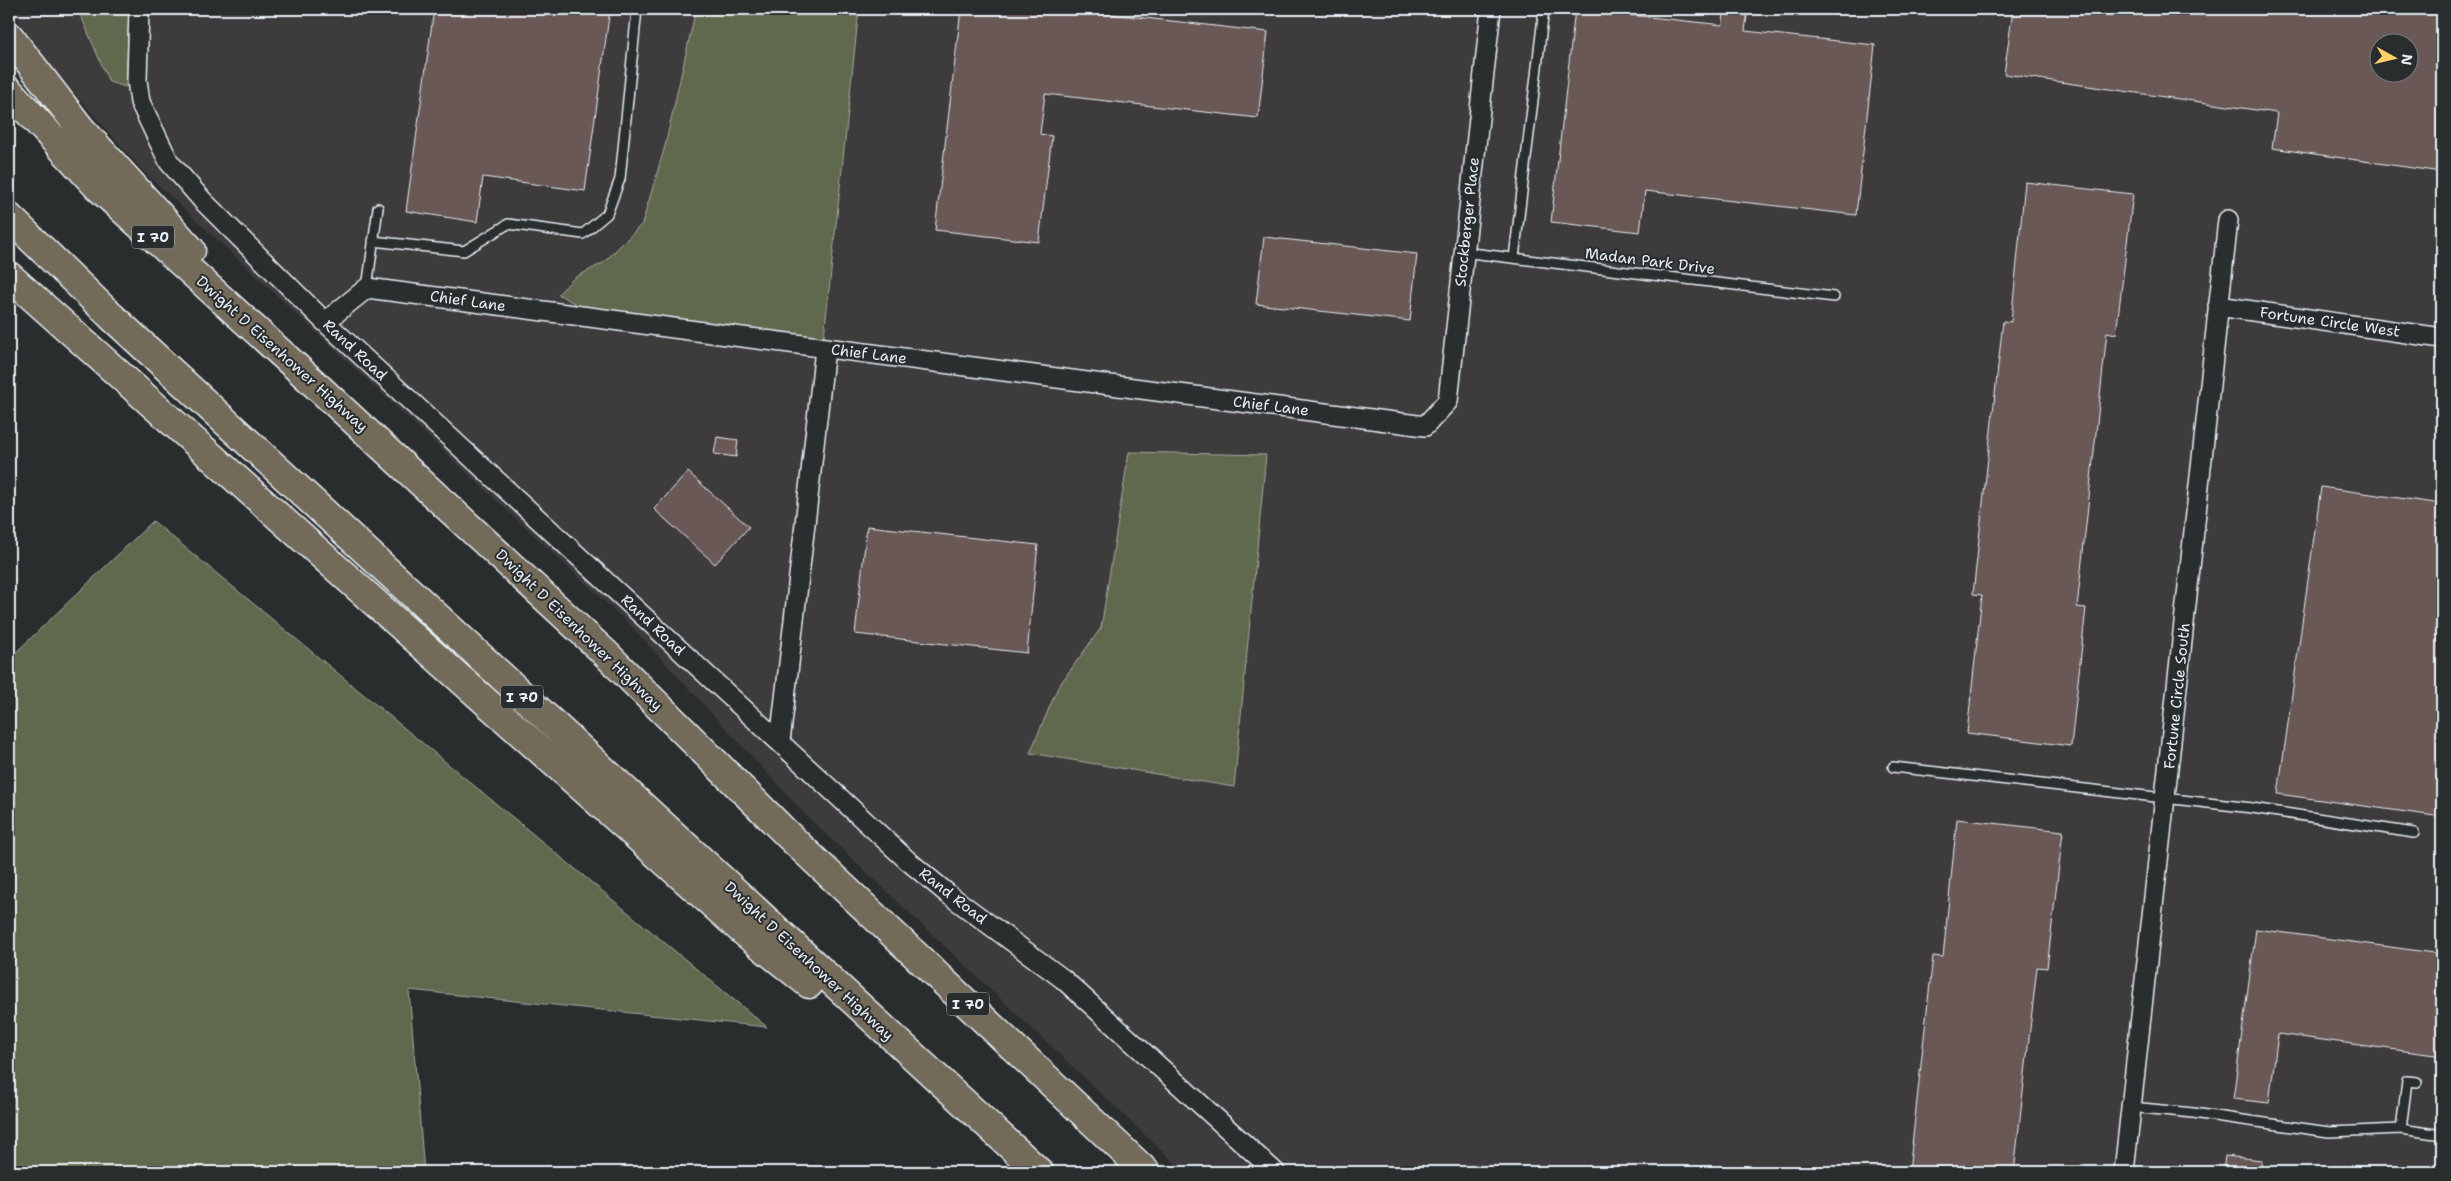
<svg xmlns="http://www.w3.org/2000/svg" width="2451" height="1181" font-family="'Shantell Sans',sans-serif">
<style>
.built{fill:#3e3a3a;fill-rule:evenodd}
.green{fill:#60674e;stroke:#a4aca3}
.building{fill:#6b5956;stroke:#e8f1f8;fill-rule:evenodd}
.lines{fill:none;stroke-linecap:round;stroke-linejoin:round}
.lane-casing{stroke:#e8f1f8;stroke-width:12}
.street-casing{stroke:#e8f1f8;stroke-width:22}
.highway-casing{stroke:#e8f1f8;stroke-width:31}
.lane{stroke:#2a2d2e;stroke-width:9}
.street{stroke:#2a2d2e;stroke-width:19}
.highway{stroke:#736b5a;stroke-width:28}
.labels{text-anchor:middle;stroke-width:4;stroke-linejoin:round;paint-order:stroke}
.shield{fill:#2a2d2e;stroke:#afb6bb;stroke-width:1}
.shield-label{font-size:14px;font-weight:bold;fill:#e8f1f8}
.street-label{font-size:15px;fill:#e8f1f8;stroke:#2a2d2e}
</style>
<rect width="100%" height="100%" fill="#2a2d2e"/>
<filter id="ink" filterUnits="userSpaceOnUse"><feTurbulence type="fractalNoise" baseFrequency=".02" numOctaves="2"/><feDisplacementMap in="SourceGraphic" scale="10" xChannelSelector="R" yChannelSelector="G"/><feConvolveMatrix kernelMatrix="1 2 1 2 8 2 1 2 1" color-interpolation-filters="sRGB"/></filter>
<g filter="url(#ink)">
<path class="built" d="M 11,9 L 2442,9 L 2442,1172 L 1184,1172 L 808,817 L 629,624 L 142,170 L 48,63 ZM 2378,42 L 2408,42 L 2408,72 L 2378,72 Z"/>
<path class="green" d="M 78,9 L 129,9 L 126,87 L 109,82 Z
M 696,9 L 859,9 L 824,337 L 790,340 L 579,306 L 558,294 L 574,278 L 603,263 L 642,224 L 665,146 Z
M 1129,452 L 1266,455 L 1234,787 L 1030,753 L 1058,687 L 1101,628 Z
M 153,521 L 767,1027 L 409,990 L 424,1172 L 9,1172 L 9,659 Z"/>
<path class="building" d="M 434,9 L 610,9 L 585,191 L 483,177 L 477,222 L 406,211 Z
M 961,9 L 1066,9 L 1268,32 L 1258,118 L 1045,94 L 1040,134 L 1052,136 L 1039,242 L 935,230 Z
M 1575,9 L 1723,25 L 1724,9 L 1748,9 L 1745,31 L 1875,45 L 1856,215 L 1645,191 L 1640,232 L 1551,222 Z
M 2013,9 L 2442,9 L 2441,172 L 2272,148 L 2277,113 L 2004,74 ZM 2378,42 L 2408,42 L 2408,72 L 2378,72 Z
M 2025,182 L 2133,194 L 2116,334 L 2107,332 L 2077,607 L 2086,608 L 2071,746 L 1967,733 L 1982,595 L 1973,594 L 2003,321 L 2011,322 Z
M 1264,237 L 1417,254 L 1410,321 L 1256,304 Z
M 717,437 L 738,440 L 736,457 L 714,454 Z
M 688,472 L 749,527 L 715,564 L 654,509 Z
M 2321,487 L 2442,504 L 2442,817 L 2278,794 Z
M 867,526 L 1038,545 L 1027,653 L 855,634 Z
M 1957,819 L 2063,831 L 2047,968 L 2037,967 L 2014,1172 L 1909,1172 L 1933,956 L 1943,957 Z
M 2256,929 L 2442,954 L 2442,1056 L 2278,1034 L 2269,1103 L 2233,1099 Z
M 2225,1156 L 2262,1160 L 2260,1172 L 2223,1172 Z"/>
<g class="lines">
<g class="lane-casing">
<path id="lane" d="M 373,241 L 464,251 L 508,224 L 583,234 L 607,214 L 620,179 L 637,9
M 1463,252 L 1834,297
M 1514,258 L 1544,9
M 367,288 L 378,208
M 1893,767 L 2252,808 L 2414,833
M 2131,1107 L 2193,1113 L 2329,1132 L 2401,1129 L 2442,1135
M 2401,1129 L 2407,1081 L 2417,1082"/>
</g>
<g class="street-casing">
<path id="street" d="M 139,9 L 137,80 L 140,102 L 169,162 L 203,201 L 325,322 L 907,860 L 948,894 L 1063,979 L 1275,1172
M 2218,306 L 2442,338
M 325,322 L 367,288 L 1425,426 L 1448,401 L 1491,9
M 780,742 L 825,349
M 2124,1172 L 2228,220"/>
</g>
<g class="highway-casing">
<path id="highway" d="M 9,36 L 81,129 L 191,250
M 9,91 L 97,186 L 305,375 L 604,652 L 790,837 L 1146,1172
M 9,217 L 111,316 L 1039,1172
M 9,276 L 744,932 L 809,984"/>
</g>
<use href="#lane" class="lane"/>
<use href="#street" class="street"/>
<use href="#highway" class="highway"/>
</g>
</g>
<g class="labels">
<g class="shield">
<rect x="132" y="225.5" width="42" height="23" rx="4"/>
<rect x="501" y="685.5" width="42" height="23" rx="4"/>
<rect x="947" y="992.5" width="42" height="23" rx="4"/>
</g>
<g class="shield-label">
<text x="153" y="242">I 70</text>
<text x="522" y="702">I 70</text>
<text x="968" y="1009">I 70</text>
</g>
<g class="street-label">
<text transform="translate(1467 222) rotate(-84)" y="5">Stockberger Place</text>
<text transform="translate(1650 261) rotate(7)" y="5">Madan Park Drive</text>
<text transform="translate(468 301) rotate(8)" y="5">Chief Lane</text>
<text transform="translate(2330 322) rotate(8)" y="5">Fortune Circle West</text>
<text transform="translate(355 350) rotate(43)" y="5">Rand Road</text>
<text transform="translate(282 354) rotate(42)" y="5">Dwight D Eisenhower Highway</text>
<text transform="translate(869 354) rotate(7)" y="5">Chief Lane</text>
<text transform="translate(1271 406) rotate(7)" y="5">Chief Lane</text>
<text transform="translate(653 625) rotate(43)" y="5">Rand Road</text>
<text transform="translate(579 630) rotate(44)" y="5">Dwight D Eisenhower Highway</text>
<text transform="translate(2177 696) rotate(-84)" y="5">Fortune Circle South</text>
<text transform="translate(953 896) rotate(38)" y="5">Rand Road</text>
<text transform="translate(809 961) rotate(43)" y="5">Dwight D Eisenhower Highway</text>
</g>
</g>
<rect width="2451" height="1181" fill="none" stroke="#2a2d2e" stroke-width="30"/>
<rect x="15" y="15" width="2421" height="1151" fill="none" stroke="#e8f1f8" stroke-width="2" filter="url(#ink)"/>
<g transform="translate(2394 58) rotate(98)"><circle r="24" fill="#2a2d2e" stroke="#767b7f"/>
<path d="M0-4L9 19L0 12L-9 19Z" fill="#ffd166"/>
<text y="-8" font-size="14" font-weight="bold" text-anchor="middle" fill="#e8f1f8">N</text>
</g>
</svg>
